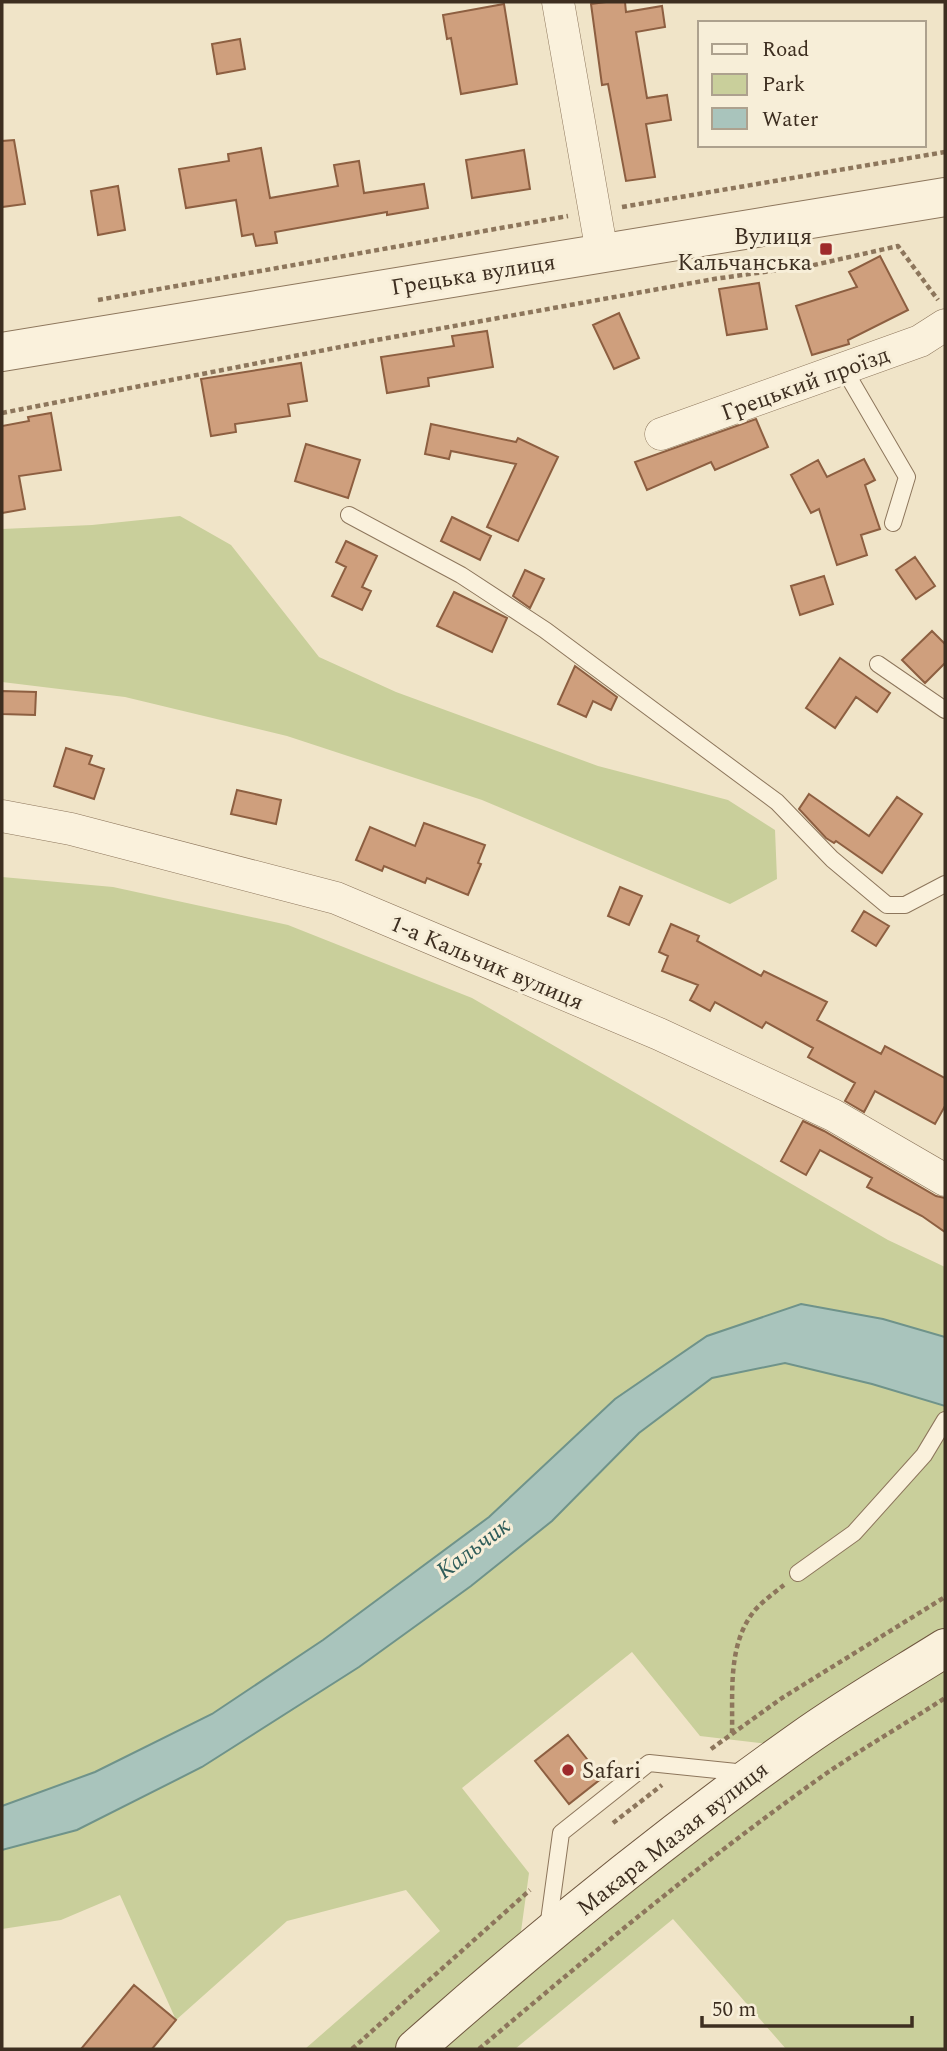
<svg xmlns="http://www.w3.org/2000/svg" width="947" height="2051" font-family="Spectral,serif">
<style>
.green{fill:#c9cf9b}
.water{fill:#a9c4bc;stroke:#6f938a;stroke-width:2}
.building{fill:#cf9f7d;stroke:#8d5f41;stroke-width:2}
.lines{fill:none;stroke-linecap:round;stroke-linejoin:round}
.service-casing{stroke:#8d765c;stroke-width:18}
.minor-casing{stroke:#8d765c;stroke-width:33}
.tertiary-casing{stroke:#8d765c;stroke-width:40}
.secondary-casing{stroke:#6f573f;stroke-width:40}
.path{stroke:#8d765c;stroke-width:4.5;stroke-dasharray:5 3.5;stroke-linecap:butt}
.service{stroke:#faf1dc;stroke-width:16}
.minor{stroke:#faf1dc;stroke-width:32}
.tertiary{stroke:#faf1dc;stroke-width:38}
.secondary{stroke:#faf1dc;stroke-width:38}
.poi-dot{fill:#9e2a2b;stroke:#f7eed8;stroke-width:2.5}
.labels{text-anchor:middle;stroke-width:6;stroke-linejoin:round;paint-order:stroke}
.poi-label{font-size:23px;fill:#3d2e20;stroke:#f7eed8;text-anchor:end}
.street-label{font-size:23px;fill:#3d2e20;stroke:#f7eed8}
.water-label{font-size:24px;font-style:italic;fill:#2f5d5a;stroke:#f7eed8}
</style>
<rect width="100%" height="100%" fill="#f0e4c8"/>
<path class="green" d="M 180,516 L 231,545 L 319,657 L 396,692 L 598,766 L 728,800 L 775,830 L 777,879 L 730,904 L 482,800 L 287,736 L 125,697 L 2,682 L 2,529 L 92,525 Z
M 2,877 L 113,887 L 288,925 L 472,998 L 888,1240 L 945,1267 L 945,1337 L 883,1319 L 801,1304 L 615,1399 L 489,1517 L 323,1640 L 212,1714 L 95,1773 L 2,1806 Z
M 784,1363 L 872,1384 L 945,1406 L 945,1636 L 776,1745 L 700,1736 L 632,1652 L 462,1788 L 529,1873 L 519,1946 L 399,2049 L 305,2049 L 440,1931 L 406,1890 L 287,1921 L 176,2020 L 120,1895 L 61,1920 L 2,1929 L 2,1850 L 77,1830 L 202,1767 L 359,1667 L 471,1586 L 552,1521 L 639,1433 L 712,1378 Z
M 945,1660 L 945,2049 L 786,2049 L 673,1919 L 515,2049 L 430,2049 L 679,1844 Z"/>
<path class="water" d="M 801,1304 L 883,1319 L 945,1337 L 945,1406 L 872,1384 L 785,1363 L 712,1378 L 639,1433 L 552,1521 L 471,1586 L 359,1667 L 202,1767 L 77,1830 L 2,1850 L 2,1806 L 95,1772 L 212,1714 L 323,1640 L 489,1517 L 615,1399 L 707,1336 Z"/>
<path class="building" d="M 606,2 L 625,2 L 626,12 L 662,6 L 665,27 L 636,32 L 647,98 L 667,95 L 671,120 L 646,124 L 655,177 L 626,181 L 608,84 L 602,85 L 591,4 Z
M 504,4 L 517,84 L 461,94 L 451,38 L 447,39 L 443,15 Z
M 240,39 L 245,69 L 217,74 L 212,44 Z
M 14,140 L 25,204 L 2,207 L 2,141 Z
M 261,148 L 270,198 L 338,186 L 334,165 L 359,161 L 364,193 L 424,184 L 428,208 L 387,215 L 387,212 L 275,232 L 277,243 L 256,246 L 253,234 L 242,236 L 236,200 L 186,208 L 179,169 L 229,161 L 228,154 Z
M 524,150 L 530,189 L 472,198 L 466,160 Z
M 118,186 L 125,230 L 98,235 L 91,191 Z
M 880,256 L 908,310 L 848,340 L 849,344 L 812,355 L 796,306 L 857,287 L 849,272 Z
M 759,283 L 767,329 L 727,335 L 719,289 Z
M 619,313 L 639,358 L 614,369 L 593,325 Z
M 487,331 L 493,367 L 428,378 L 429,386 L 387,393 L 381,357 L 454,346 L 452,336 Z
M 301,363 L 307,401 L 288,404 L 290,416 L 235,424 L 236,432 L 211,436 L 201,379 Z
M 51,413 L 61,470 L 19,476 L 25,509 L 2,513 L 2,426 L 29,421 L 28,417 Z
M 756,419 L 768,447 L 715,470 L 711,462 L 647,490 L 635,462 Z
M 431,424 L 516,442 L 518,438 L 558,457 L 518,541 L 487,527 L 516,464 L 451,451 L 449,459 L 425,454 Z
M 306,444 L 360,460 L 348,498 L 295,481 Z
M 864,459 L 875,480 L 865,485 L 880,529 L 861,535 L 867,555 L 837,565 L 819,509 L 811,513 L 791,475 L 818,460 L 827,477 Z
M 452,517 L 491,536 L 480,560 L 441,541 Z
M 346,541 L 377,556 L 362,587 L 371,591 L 362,610 L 332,596 L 346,567 L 336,562 Z
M 915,557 L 935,586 L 916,599 L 896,570 Z
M 525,570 L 544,579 L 530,608 L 513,596 Z
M 824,576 L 833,604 L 800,615 L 791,586 Z
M 454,592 L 507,618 L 492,652 L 437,626 Z
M 932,631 L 945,644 L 945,663 L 925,683 L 902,660 Z
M 840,658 L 890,693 L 877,712 L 856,697 L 835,728 L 806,708 Z
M 575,666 L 617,697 L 611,710 L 593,701 L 586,717 L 558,704 Z
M 2,691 L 36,692 L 35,715 L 2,714 Z
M 66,748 L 92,756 L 89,764 L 104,769 L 94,799 L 54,786 Z
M 237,790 L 281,800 L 276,824 L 231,814 Z
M 809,794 L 869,836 L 897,797 L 922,814 L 882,873 L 836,841 L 834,843 L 826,838 L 799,809 Z
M 424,823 L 485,845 L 478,863 L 481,864 L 468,895 L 427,878 L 425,883 L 384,866 L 382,871 L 356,860 L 370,827 L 415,846 Z
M 620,887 L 642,896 L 629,925 L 608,916 Z
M 864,911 L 889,926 L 876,946 L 852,931 Z
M 671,924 L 699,936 L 697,941 L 761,976 L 764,971 L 827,1002 L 817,1020 L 881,1054 L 885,1046 L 945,1078 L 945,1106 L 935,1124 L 875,1091 L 864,1112 L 845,1101 L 855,1083 L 808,1057 L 813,1048 L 766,1022 L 762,1028 L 715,1002 L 710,1011 L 690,1000 L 698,985 L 662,971 L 668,956 L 659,952 Z
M 803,1121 L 824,1131 L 936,1196 L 945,1198 L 945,1232 L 922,1216 L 867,1187 L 872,1178 L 820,1150 L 806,1175 L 781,1161 Z
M 568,1735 L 602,1778 L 569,1804 L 535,1761 Z
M 134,1985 L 176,2020 L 152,2049 L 81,2049 Z"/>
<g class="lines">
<g class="service-casing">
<path id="service" d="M 844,369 L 907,477 L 893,523
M 349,515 L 461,575 L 545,630 L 777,802 L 832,859 L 887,905 L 905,905 L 945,884
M 878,664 L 945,710
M 798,1573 L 854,1533 L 924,1455 L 945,1420
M 548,1928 L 561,1833 L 649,1763 L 746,1773"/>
</g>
<g class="minor-casing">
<path id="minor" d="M 558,2 L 602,253
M 661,434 L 920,341 L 945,325
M 2,816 L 71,829 L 336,898 L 659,1034 L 833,1115 L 945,1180"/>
</g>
<g class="tertiary-casing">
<path id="tertiary" d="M 2,352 L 945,197"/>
</g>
<g class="secondary-casing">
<path id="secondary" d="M 415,2049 C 538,1940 667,1835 801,1740 C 847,1707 897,1678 945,1648"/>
</g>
<path class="path" d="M 622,207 L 945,152
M 98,300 L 568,216
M 2,413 L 371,341 L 714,279 L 814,265 L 898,246 L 938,300
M 732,1733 C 733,1693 727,1644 755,1610 C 763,1601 774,1593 784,1585
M 711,1749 L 782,1698 L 945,1597
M 613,1823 L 662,1785
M 352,2049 L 530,1890
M 479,2049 C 591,1954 704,1860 824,1775 C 863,1748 905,1724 945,1698"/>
<use href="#service" class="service"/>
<use href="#minor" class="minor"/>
<use href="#tertiary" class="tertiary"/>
<use href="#secondary" class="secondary"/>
</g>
<g class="poi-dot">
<rect x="819" y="242" width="14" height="14" rx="3.5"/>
<circle cx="568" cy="1770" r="7"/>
</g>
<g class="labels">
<g class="poi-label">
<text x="812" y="244">Вулиця<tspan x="812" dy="26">Кальчанська</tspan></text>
<text x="582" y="1778" text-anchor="start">Safari</text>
</g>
<g class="street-label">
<text transform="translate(473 274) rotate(-9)" y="8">Грецька вулиця</text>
<text transform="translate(805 383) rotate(-20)" y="8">Грецький проїзд</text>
<text transform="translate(487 962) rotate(23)" y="8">1-а Кальчик вулиця</text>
<text transform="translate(672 1838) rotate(-38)" y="8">Макара Мазая вулиця</text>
</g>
<g class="water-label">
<text transform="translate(473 1548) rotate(-37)" y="8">Кальчик</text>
</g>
</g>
<rect width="947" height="2051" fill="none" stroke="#3d2e20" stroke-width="7"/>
<rect x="698" y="21" width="228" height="126" fill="#f7eed8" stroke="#ada18e" stroke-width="2"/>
<rect x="712" y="44" width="35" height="10" fill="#faf1dc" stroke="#ada18e" stroke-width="2"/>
<text x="762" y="56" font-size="21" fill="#3d2e20">Road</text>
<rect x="712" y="74" width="35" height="21" fill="#c9cf9b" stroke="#ada18e" stroke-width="2"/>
<text x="762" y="91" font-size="21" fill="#3d2e20">Park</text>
<rect x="712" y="108" width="35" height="21" fill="#a9c4bc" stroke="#ada18e" stroke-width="2"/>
<text x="762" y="126" font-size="21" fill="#3d2e20">Water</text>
<path d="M702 2016v10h210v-10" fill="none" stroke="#3d2e20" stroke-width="3.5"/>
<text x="712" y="2016" font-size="21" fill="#3d2e20" stroke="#f7eed8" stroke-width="5" paint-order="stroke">50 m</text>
</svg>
